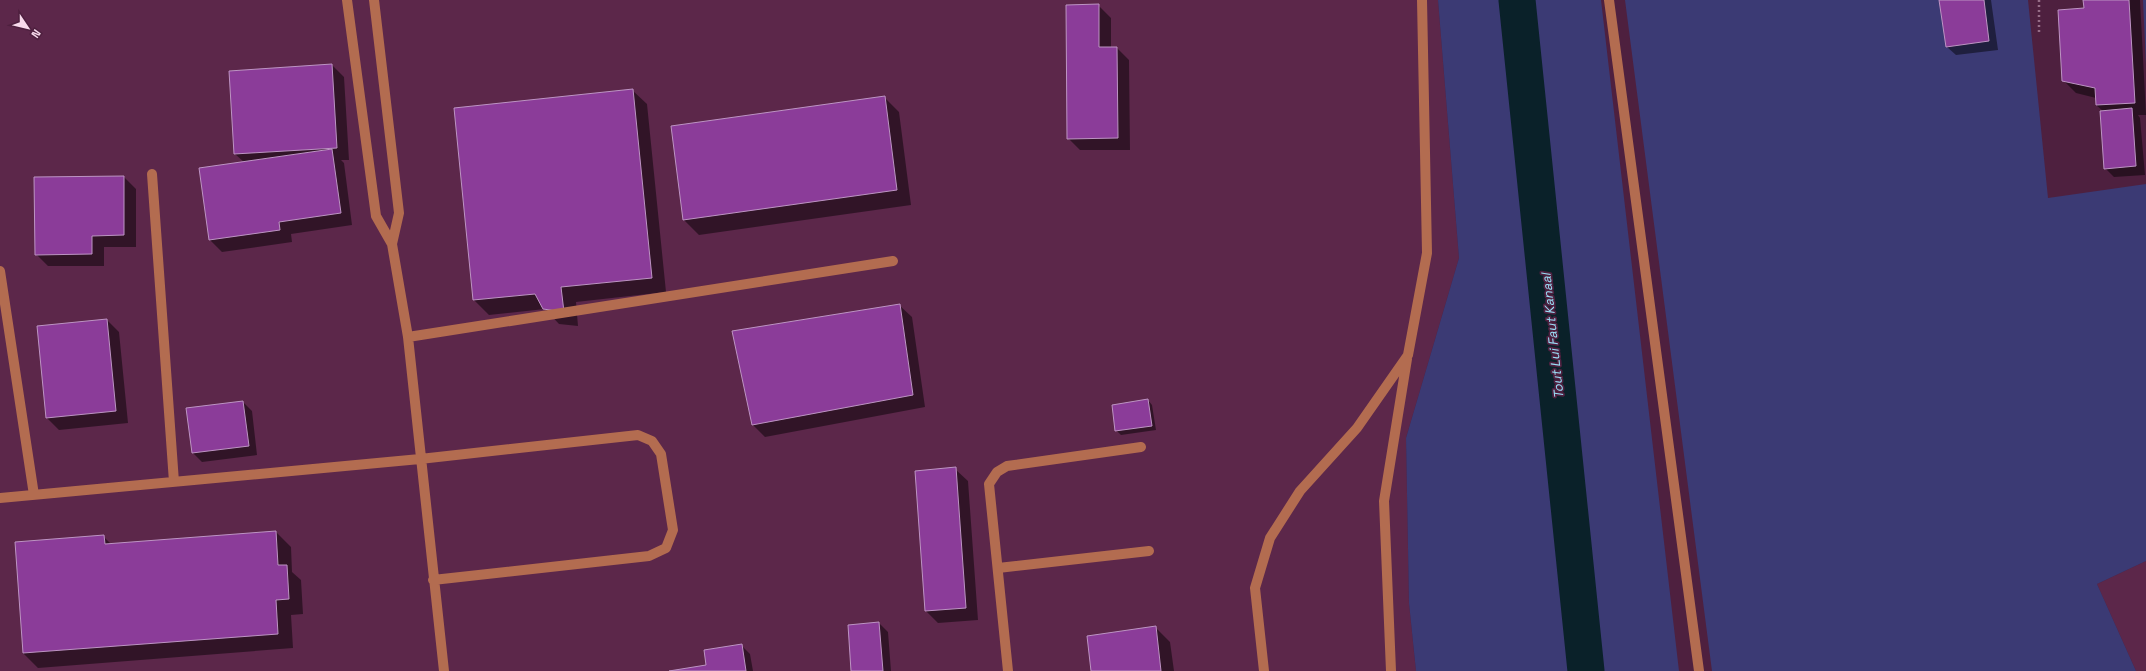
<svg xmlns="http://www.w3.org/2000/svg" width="2146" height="671" font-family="'Space Grotesk',sans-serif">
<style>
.built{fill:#5c274a}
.green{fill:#3b3a74}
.shadow{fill:#0007}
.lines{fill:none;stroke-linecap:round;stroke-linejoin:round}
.canal{stroke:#0a2129;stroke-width:37}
.building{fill:#8b3c99;stroke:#bd94c3}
.path{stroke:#966e88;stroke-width:2.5;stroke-dasharray:2 3;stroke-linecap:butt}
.minor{stroke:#b36c50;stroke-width:10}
.labels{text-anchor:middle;stroke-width:3.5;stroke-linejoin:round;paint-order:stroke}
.water-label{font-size:13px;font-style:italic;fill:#9be0f8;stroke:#4e203f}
</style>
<rect width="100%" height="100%" fill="#4e203f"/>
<path class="built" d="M 0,0 L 1438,0 L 1459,258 L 1406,438 L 1409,603 L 1416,671 L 0,671 Z
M 2146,561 L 2146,671 L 2136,671 L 2097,584 Z"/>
<path class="green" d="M 1438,0 L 1601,0 L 1679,671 L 1416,671 L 1409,603 L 1406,438 L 1459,258 Z
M 1625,0 L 2028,0 L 2048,198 L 2146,184 L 2146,561 L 2097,584 L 2136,671 L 1712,671 Z
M 2143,0 L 2146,0 L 2146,65 Z"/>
<path class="shadow" d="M 1940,0 L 1991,0 L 1998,50 L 1956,55 L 1947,47 Z
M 2084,0 L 2140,0 L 2146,115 L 2138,115 L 2140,118 L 2145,175 L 2114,177 L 2105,168 L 2103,111 L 2096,105 L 2096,98 L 2076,93 L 2063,80 L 2085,9 Z
M 1098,5 L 1111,18 L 1111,48 L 1117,48 L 1129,60 L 1130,150 L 1080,150 L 1068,138 Z
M 332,65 L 344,77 L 349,160 L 341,160 L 344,163 L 352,225 L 291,234 L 292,242 L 222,252 L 210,240 L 245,163 L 235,154 Z
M 632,90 L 647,104 L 666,292 L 576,302 L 578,326 L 559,324 L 545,309 L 489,315 L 474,300 L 455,109 Z
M 884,97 L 899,112 L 911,205 L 699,235 L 684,220 L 672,127 Z
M 124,177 L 136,189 L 136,247 L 104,247 L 104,266 L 48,266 L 36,254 Z
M 899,305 L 912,317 L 925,407 L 765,437 L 753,425 L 733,332 Z
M 107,320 L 119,332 L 128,423 L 59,430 L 47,418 Z
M 1148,400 L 1152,405 L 1156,430 L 1121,435 L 1116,430 Z
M 243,402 L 252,411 L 257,455 L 202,462 L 193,453 Z
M 955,469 L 968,481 L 978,620 L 938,623 L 926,611 Z
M 276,532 L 291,547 L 292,572 L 301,580 L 303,614 L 291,615 L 293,648 L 38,668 L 23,653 L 103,536 L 112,545 Z
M 879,623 L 888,632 L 891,671 L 852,671 Z
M 1155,627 L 1170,642 L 1174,671 L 1092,671 Z
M 741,645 L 750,654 L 753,671 L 675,671 L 707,666 Z"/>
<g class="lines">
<path class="canal" d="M 1517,0 L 1586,671"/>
</g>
<path class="building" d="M 1939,0 L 1984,0 L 1989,41 L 1946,47 Z
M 2083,0 L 2129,0 L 2135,103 L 2096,105 L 2095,88 L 2062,81 L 2058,10 L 2084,8 Z
M 1099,4 L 1099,47 L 1117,47 L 1118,138 L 1067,139 L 1066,5 Z
M 332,64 L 337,148 L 234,154 L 229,71 Z
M 633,89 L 652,278 L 561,287 L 564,312 L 543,309 L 535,294 L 473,300 L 454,108 Z
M 885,96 L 897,190 L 683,220 L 671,126 Z
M 2132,108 L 2136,166 L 2104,169 L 2100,111 Z
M 332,149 L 341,213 L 279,222 L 280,230 L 209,240 L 199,168 Z
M 124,176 L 124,235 L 92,236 L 92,254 L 35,255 L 34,177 Z
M 900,304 L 913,395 L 752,425 L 732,331 Z
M 107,319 L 116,411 L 46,418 L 37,326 Z
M 1148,399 L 1152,426 L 1115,431 L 1112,405 Z
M 243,401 L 249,446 L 192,453 L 186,408 Z
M 956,467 L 966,608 L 925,611 L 915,471 Z
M 276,531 L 278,565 L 287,565 L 289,599 L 276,600 L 278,634 L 23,653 L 15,542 L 104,535 L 105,544 Z
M 879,622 L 883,671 L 851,671 L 848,625 Z
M 1156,626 L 1161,671 L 1091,671 L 1087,636 Z
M 742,644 L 746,671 L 669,671 L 706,665 L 704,650 Z"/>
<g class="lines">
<path class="path" d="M 2039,32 L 2039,0"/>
<path class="minor" d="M 347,0 L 376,216 L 392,244
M 374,0 L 399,213 L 392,244 L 408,337 L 444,671
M 1609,0 L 1699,671
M 152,174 L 174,482
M 0,271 L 34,495
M 408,337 L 893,261
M 0,498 L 420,459 L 638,435 L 652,441 L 661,454 L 673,530 L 666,548 L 649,556 L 433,580
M 998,568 L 1149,551
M 1008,671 L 989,484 L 997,472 L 1007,466 L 1141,447
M 1264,671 L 1255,588 L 1270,538 L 1300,491 L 1357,428 L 1408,355 L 1427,253 L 1422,0
M 1391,671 L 1384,501 L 1407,359"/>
</g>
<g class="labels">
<g class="water-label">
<text transform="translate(1552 336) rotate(-96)" y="5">Tout Lui Faut Kanaal</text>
</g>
</g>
<g transform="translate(28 28) rotate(125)" stroke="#4e203f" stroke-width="3" paint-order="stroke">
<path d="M0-3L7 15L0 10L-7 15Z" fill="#f8daec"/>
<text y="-6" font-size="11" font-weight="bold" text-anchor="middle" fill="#f8daec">N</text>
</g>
</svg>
